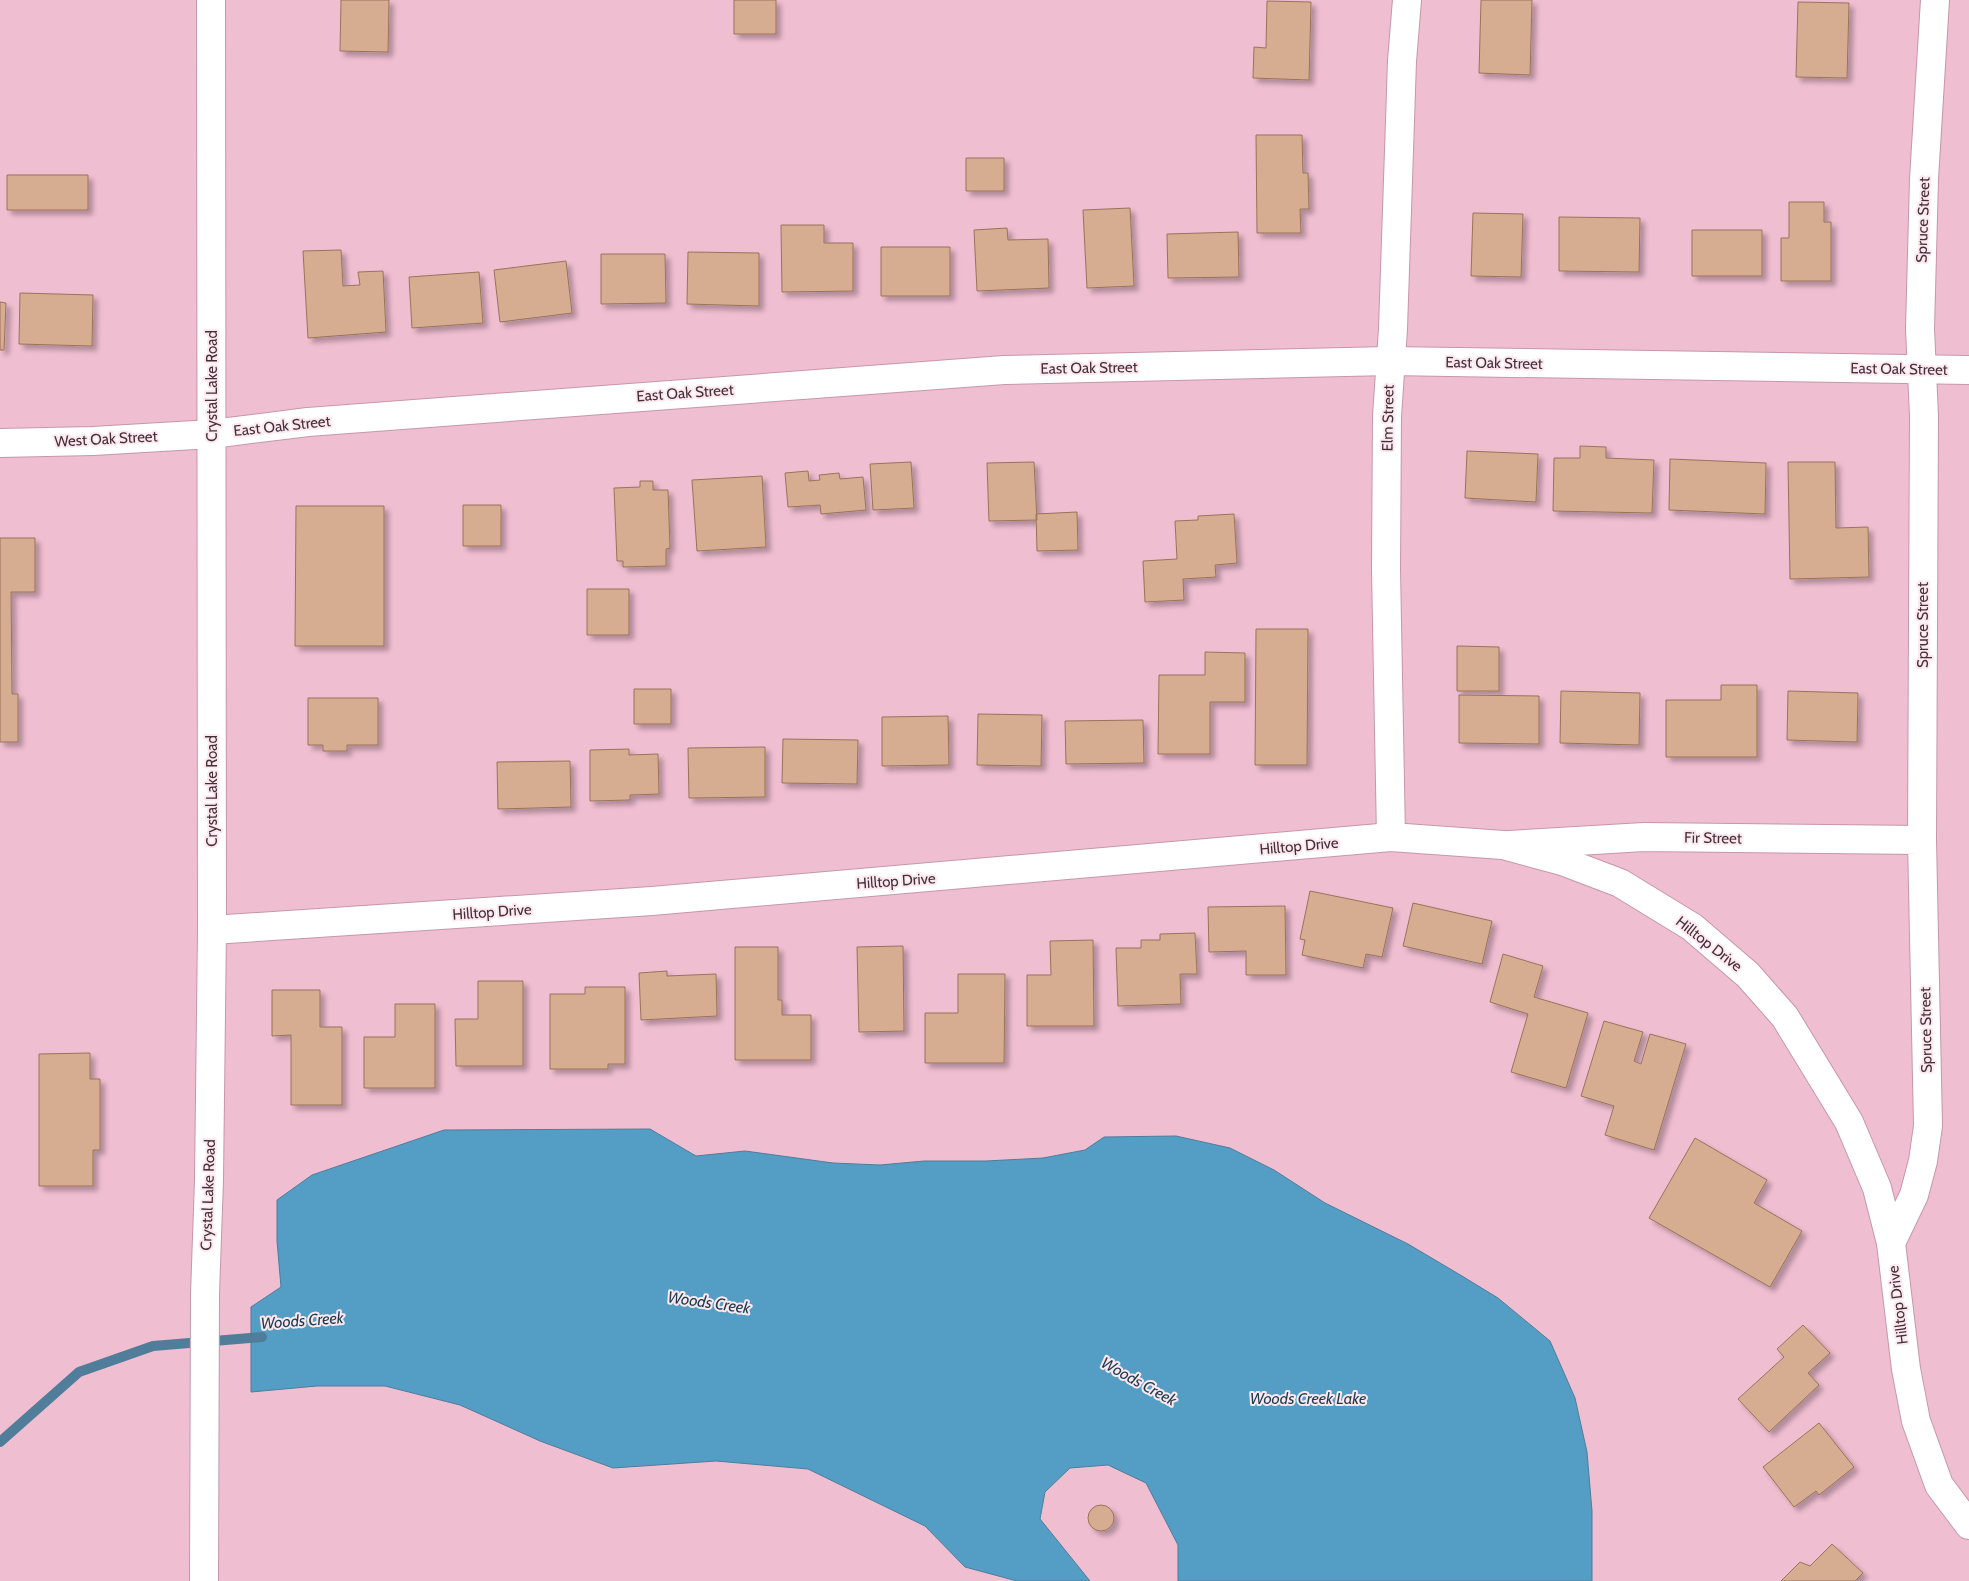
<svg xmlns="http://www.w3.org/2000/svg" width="1969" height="1581" font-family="Cabin,sans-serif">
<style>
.water{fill:#549ec5;stroke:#4f7d9a}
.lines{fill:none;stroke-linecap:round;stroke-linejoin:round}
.stream{stroke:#4f7d9a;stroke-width:10}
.building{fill:#d7ad92;stroke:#9a735a;filter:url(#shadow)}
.street-casing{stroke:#c697a9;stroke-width:30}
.secondary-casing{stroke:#c697a9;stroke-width:30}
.street{stroke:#fff;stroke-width:28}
.secondary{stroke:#fff;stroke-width:28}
.labels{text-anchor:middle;stroke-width:4;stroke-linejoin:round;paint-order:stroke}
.street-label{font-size:15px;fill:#432f37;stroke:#fde8f0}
.water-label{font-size:16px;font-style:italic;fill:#193b4c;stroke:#fde8f0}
</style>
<defs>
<filter id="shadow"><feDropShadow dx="4.5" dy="4.5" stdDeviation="2.5" flood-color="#0004"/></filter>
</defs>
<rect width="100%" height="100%" fill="#f0bed1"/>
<path class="water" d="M 650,1129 L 696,1156 L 745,1151 L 833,1163 L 880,1165 L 924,1161 L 986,1161 L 1043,1158 L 1085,1150 L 1104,1137 L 1176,1136 L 1230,1148 L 1274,1170 L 1325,1203 L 1408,1244 L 1462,1276 L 1498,1298 L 1550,1341 L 1575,1398 L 1587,1452 L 1592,1511 L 1592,1581 L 1178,1581 L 1178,1545 L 1146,1483 L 1108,1465 L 1070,1468 L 1045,1492 L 1040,1519 L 1090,1581 L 1017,1581 L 965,1567 L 925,1526 L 808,1469 L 716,1461 L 613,1468 L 540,1441 L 460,1405 L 385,1386 L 317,1386 L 251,1392 L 251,1307 L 281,1287 L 277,1241 L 277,1200 L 312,1175 L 444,1130 Z"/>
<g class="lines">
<path class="stream" d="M 0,1442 L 79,1372 L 153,1346 L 262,1337"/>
</g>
<path class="building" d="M 341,0 L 389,0 L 388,52 L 340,51 Z
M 734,0 L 776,0 L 776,34 L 734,34 Z
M 1481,0 L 1532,0 L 1530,75 L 1479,73 Z
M 1267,1 L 1311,2 L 1309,80 L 1253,78 L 1254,47 L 1266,48 Z
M 1798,2 L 1849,3 L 1847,78 L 1796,77 Z
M 1256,135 L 1302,135 L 1303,173 L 1308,173 L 1309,209 L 1300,209 L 1301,233 L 1257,233 Z
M 966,158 L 1004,158 L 1004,191 L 966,191 Z
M 7,175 L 88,175 L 88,210 L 7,210 Z
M 1789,202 L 1824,202 L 1824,222 L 1831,222 L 1831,281 L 1781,281 L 1781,238 L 1789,238 Z
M 1130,208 L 1134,286 L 1087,288 L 1083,210 Z
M 1473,213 L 1523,214 L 1521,277 L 1471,276 Z
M 1559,217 L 1640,218 L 1639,272 L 1559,271 Z
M 781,225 L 824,225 L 824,243 L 853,243 L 853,291 L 782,292 Z
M 1007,228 L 1008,240 L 1048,239 L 1049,288 L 977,291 L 974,230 Z
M 1692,230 L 1762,230 L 1762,276 L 1692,276 Z
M 1238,232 L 1239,277 L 1168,278 L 1167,234 Z
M 881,247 L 950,247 L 950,296 L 881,296 Z
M 341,250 L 343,286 L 360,285 L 358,272 L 383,271 L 386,332 L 308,338 L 303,251 Z
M 688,252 L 759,253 L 759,306 L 687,304 Z
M 601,254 L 665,254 L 666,303 L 601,304 Z
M 566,261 L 572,313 L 500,322 L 494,270 Z
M 479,272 L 483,323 L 412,328 L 409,277 Z
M 20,293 L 93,295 L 92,346 L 19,344 Z
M 0,302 L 6,303 L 4,350 L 0,350 Z
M 1580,446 L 1606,447 L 1606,458 L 1654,460 L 1652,513 L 1553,511 L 1554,458 L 1580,458 Z
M 1467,451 L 1538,454 L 1536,502 L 1465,498 Z
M 1670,459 L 1766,463 L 1765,514 L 1669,510 Z
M 911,462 L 914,508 L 873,510 L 870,464 Z
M 1034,462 L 1037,520 L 989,521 L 987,463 Z
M 1788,462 L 1835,462 L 1836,528 L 1868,527 L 1869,577 L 1790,579 Z
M 808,471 L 809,481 L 820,480 L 819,475 L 839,473 L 840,479 L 863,477 L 866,510 L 821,514 L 820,505 L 788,507 L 785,473 Z
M 762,476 L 766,547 L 697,551 L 692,480 Z
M 640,481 L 653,481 L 653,490 L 668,490 L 670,548 L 666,549 L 666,566 L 623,567 L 623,561 L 617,561 L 614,488 L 640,487 Z
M 463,505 L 501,505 L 501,546 L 463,546 Z
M 296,506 L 384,506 L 384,646 L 295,646 Z
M 1077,512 L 1078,550 L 1037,551 L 1036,514 Z
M 1234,514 L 1237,563 L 1215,565 L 1216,577 L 1183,579 L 1184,600 L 1145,602 L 1143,561 L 1177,559 L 1175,521 L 1198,520 L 1198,516 Z
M 0,538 L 35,538 L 35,592 L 11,592 L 12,694 L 18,694 L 18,742 L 0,742 Z
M 587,589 L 629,589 L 629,635 L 587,635 Z
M 1256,629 L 1308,629 L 1307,765 L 1255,765 Z
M 1457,646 L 1499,647 L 1499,691 L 1457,691 Z
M 1205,652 L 1245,653 L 1245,702 L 1210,702 L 1210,754 L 1158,754 L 1159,675 L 1205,675 Z
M 1721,685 L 1757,685 L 1757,757 L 1666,757 L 1666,700 L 1721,700 Z
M 634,689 L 671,689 L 671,724 L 634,724 Z
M 1561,691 L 1640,693 L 1639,745 L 1560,743 Z
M 1788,691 L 1858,693 L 1857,742 L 1787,740 Z
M 1459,695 L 1539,696 L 1539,744 L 1459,743 Z
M 308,698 L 378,698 L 378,745 L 347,745 L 347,751 L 323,751 L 323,745 L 308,745 Z
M 978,714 L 1042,715 L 1041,766 L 977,765 Z
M 948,716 L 949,765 L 882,766 L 882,717 Z
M 1143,720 L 1144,763 L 1066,764 L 1065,721 Z
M 783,739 L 858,740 L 857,784 L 782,783 Z
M 765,747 L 765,797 L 689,798 L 688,748 Z
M 629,749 L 629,755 L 658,754 L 659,794 L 630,795 L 630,800 L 590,801 L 590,750 Z
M 570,761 L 571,807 L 498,809 L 497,762 Z
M 1310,891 L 1393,908 L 1382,957 L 1366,954 L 1363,968 L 1302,955 L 1305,940 L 1300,939 Z
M 1413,903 L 1492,921 L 1482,964 L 1403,946 Z
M 1285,906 L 1286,975 L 1246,975 L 1246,951 L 1209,952 L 1208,907 Z
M 1195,933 L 1197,974 L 1180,974 L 1181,1004 L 1118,1006 L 1116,948 L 1141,948 L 1141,940 L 1160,940 L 1160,934 Z
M 1093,940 L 1094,1026 L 1027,1026 L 1027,975 L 1051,975 L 1050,941 Z
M 903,946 L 904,1031 L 859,1032 L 857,947 Z
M 735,947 L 778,947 L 778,1000 L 782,1000 L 782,1015 L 811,1015 L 811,1060 L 735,1060 Z
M 1503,954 L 1543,966 L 1534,997 L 1588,1013 L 1566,1088 L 1511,1072 L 1528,1014 L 1490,1002 Z
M 667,971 L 667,976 L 716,974 L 717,1016 L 641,1020 L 639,973 Z
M 958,974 L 1005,974 L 1004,1063 L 925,1063 L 925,1013 L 958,1013 Z
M 478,981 L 523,981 L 523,1066 L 456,1066 L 455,1019 L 478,1019 Z
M 585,987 L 625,987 L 625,1064 L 608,1064 L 608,1069 L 550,1069 L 550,994 L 585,994 Z
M 272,990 L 320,990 L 320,1027 L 342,1027 L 342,1105 L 291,1105 L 291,1035 L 272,1036 Z
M 395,1004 L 435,1004 L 435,1088 L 364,1088 L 364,1037 L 395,1037 Z
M 1604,1021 L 1643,1032 L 1634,1061 L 1641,1064 L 1650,1034 L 1686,1044 L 1654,1150 L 1605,1135 L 1614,1106 L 1581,1096 Z
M 90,1053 L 90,1079 L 100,1079 L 100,1150 L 93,1150 L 93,1186 L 39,1186 L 39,1054 Z
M 1695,1138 L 1767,1180 L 1754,1203 L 1802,1231 L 1770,1287 L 1649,1218 Z
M 1803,1325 L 1830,1353 L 1808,1373 L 1819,1385 L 1769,1432 L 1738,1399 L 1784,1357 L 1777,1349 Z
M 1819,1423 L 1854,1467 L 1819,1495 L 1816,1491 L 1794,1507 L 1763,1467 Z
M1088 1518a13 13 0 1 1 26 0a13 13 0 1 1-26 0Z
M 1832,1544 L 1863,1573 L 1855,1581 L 1781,1581 L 1800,1562 L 1810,1566 Z"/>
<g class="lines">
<g class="street-casing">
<path id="street" d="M 0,443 L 93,441 L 212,434
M 1391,837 L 1386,569 L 1387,416 L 1393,329 L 1402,61 L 1407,0
M 1509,845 L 1644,837 L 1922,840
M 1891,1243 L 1914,1195 L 1923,1161 L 1928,1126 L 1922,840 L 1924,416 L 1920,329 L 1924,179 L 1935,0"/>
</g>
<g class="secondary-casing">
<path id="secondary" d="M 212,434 L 308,422 L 1004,370 L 1389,361 L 1969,370
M 212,930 L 652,901 L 1391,837 L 1503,845 L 1562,861 L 1620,883 L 1692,927 L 1748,975 L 1785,1017 L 1849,1122 L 1877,1188 L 1891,1243 L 1906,1369 L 1916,1421 L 1939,1485 L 1969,1525
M 204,1581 L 205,1294 L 209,1180 L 212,930 L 211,0"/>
</g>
<use href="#street" class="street"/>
<use href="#secondary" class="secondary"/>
</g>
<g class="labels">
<g class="street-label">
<text transform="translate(1923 220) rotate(-88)" y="5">Spruce Street</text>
<text transform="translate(1494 363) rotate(1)" y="5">East Oak Street</text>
<text transform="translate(1089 368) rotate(-1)" y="5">East Oak Street</text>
<text transform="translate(1899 369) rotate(1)" y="5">East Oak Street</text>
<text transform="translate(212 386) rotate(-90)" y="5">Crystal Lake Road</text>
<text transform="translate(685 393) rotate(-4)" y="5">East Oak Street</text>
<text transform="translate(1388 418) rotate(-89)" y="5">Elm Street</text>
<text transform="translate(282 426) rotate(-6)" y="5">East Oak Street</text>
<text transform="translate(106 439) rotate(-3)" y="5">West Oak Street</text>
<text transform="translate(1923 625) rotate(-90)" y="5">Spruce Street</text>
<text transform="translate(212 791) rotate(-90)" y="5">Crystal Lake Road</text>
<text transform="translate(1713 838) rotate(1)" y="5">Fir Street</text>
<text transform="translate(1299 846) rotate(-5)" y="5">Hilltop Drive</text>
<text transform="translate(896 881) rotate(-4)" y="5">Hilltop Drive</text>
<text transform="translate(492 912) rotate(-4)" y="5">Hilltop Drive</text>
<text transform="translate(1709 944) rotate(38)" y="5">Hilltop Drive</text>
<text transform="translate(1926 1030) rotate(-91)" y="5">Spruce Street</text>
<text transform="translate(208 1195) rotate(-88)" y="5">Crystal Lake Road</text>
<text transform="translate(1898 1305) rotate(-97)" y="5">Hilltop Drive</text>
</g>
<g class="water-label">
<text transform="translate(709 1302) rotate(8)" y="6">Woods Creek</text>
<text transform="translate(302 1320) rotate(-4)" y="6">Woods Creek</text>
<text transform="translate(1139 1381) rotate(29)" y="6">Woods Creek</text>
<text x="1308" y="1404">Woods Creek Lake</text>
</g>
</g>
</svg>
